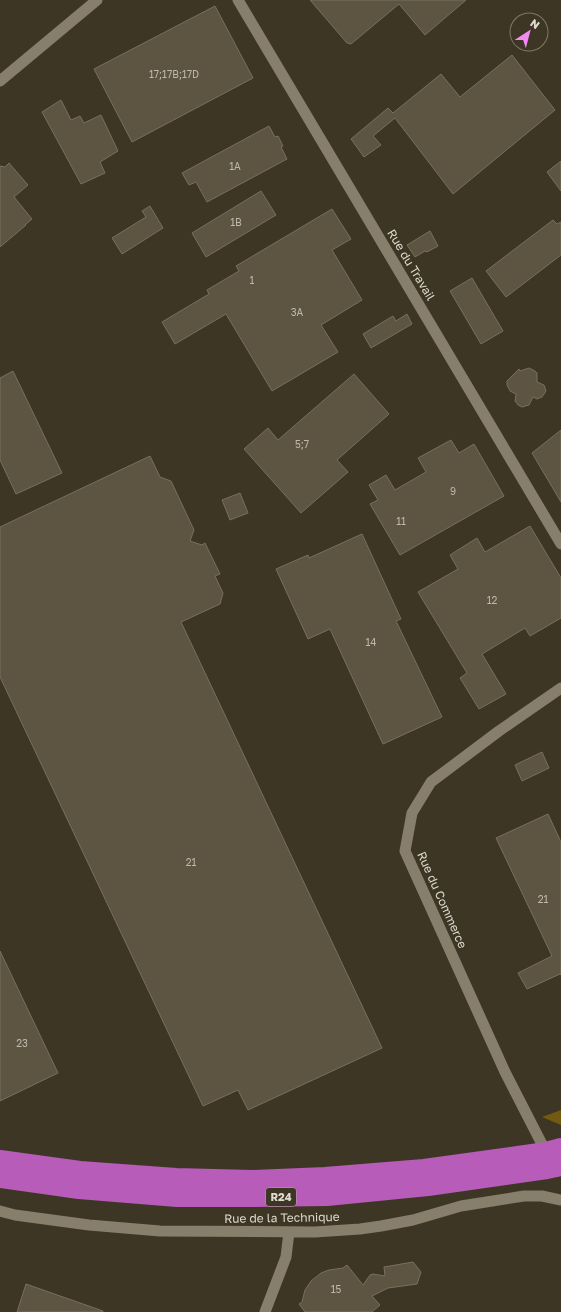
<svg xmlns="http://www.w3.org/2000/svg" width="561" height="1312" font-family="'Golos Text',sans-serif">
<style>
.forest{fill:#735a12}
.building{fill:#5d5542;stroke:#77705c}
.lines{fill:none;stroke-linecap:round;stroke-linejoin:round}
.street{stroke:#877f6b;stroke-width:11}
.highway{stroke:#b75cb8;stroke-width:20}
.labels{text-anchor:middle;stroke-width:3.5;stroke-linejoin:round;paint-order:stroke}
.number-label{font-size:10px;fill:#beb9ac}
.shield{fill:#3d3624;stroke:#aea99c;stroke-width:1}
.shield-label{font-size:11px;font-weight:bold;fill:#dedacf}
.street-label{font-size:12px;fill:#dedacf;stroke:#3d3624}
</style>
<rect width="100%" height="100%" fill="#3d3624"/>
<path class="forest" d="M 561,1110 L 561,1125 L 542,1117 Z"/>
<path class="building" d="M 310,0 L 466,0 L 425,35 L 399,4 L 351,44 L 347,43 Z
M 215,6 L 253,78 L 132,142 L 94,69 Z
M 512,55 L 555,110 L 453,194 L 395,118 L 373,136 L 381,145 L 364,157 L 351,139 L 388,108 L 393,113 L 441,74 L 460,97 Z
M 61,100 L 71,120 L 80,116 L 84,123 L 101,115 L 118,151 L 100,162 L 105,173 L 81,184 L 42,112 Z
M 269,126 L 275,137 L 278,136 L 283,146 L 281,147 L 287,159 L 207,202 L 196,182 L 189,185 L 182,173 Z
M 561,161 L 561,191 L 547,172 Z
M 9,163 L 28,185 L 14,197 L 32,219 L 25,225 L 26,225 L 0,247 L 0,166 L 5,167 Z
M 261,191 L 276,215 L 206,257 L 192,233 Z
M 150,206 L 163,228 L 122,254 L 112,238 L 146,217 L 142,211 Z
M 332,209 L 351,239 L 332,250 L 362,300 L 321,325 L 338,352 L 272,391 L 226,314 L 175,344 L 162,322 L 209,294 L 207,290 L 239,271 L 236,266 Z
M 553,220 L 557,224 L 561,222 L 561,255 L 506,297 L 486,271 Z
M 430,231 L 438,246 L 427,252 L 425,251 L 415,257 L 407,245 Z
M 472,278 L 503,331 L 481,344 L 450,291 Z
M 407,314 L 412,324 L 371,348 L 363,334 L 393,316 L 396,321 Z
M 529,368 L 535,371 L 537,373 L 537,382 L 544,385 L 546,391 L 542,397 L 537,399 L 533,397 L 529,405 L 522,407 L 518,405 L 515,401 L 516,394 L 510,391 L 507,385 L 507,381 L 519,369 L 520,371 Z
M 13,371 L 62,473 L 16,494 L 0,460 L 0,378 Z
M 354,374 L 389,414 L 337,460 L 348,472 L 301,513 L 244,449 L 268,428 L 278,440 Z
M 561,430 L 561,502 L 532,453 Z
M 451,440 L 459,453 L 474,444 L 504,496 L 400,555 L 370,504 L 378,500 L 369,485 L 386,475 L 395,490 L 426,472 L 418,458 Z
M 150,456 L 160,477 L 171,481 L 194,530 L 190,541 L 202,545 L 205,543 L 220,574 L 215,576 L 223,593 L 220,604 L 181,622 L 382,1048 L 248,1110 L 238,1090 L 203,1106 L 0,677 L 0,527 Z
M 240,493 L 248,513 L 230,520 L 222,500 Z
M 530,526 L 561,578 L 561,618 L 530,636 L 525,628 L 482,654 L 506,694 L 479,709 L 460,678 L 467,673 L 418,592 L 458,569 L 450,555 L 477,538 L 485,552 Z
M 362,534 L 401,619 L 396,621 L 442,717 L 383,744 L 330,629 L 308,639 L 276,569 L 308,555 L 309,558 Z
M 542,752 L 549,768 L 522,781 L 515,765 Z
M 548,814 L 561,842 L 561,975 L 560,974 L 527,989 L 518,973 L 552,956 L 496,838 Z
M 0,951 L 58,1073 L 0,1101 Z
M 413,1262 L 421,1272 L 417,1284 L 388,1288 L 372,1296 L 380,1305 L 372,1312 L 305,1312 L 299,1304 L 302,1302 L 305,1290 L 311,1281 L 321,1273 L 329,1270 L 343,1268 L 347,1265 L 363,1285 L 370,1275 L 373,1274 L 385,1276 L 384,1267 Z
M 26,1284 L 103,1311 L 103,1312 L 17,1312 Z"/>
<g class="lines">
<path class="street" d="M 238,0 L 561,544
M 0,81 L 97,0
M 546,1152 L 505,1072 L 405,851 L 412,813 L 431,782 L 499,731 L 561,688
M 0,1211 L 15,1215 L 89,1225 L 160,1231 L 315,1232 L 360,1229 L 381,1226 L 413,1220 L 461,1206 L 524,1196 L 542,1196 L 561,1200
M 265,1312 L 286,1257 L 289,1232"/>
<path class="highway" d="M 0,1160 L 80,1171 L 176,1178 L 252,1180 L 325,1177 L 424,1169 L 546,1152 L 561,1148
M 0,1178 L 79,1189 L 177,1197 L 246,1197 L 327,1196 L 428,1186 L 547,1169 L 561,1166"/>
</g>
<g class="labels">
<g class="number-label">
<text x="174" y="78">17;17B;17D</text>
<text x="235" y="170">1A</text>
<text x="236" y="226">1B</text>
<text x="252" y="284">1</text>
<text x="297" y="316">3A</text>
<text x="302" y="448">5;7</text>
<text x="453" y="495">9</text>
<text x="401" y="525">11</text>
<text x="492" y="604">12</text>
<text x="371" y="646">14</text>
<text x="191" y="866">21</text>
<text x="543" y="903">21</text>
<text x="22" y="1047">23</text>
<text x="336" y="1293">15</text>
</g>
<rect class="shield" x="266" y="1188" width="30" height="18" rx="3"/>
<g class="shield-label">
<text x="281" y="1201">R24</text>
</g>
<g class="street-label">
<text transform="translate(411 265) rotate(59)" y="4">Rue du Travail</text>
<text transform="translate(442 900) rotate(66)" y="4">Rue du Commerce</text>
<text transform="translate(282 1218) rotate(-1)" y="4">Rue de la Technique</text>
</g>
</g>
<g transform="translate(529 32) rotate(36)"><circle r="19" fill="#3d3624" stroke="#7d7868"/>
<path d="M0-3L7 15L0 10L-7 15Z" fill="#f28af3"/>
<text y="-6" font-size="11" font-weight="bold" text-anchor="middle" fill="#dedacf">N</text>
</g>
</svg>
